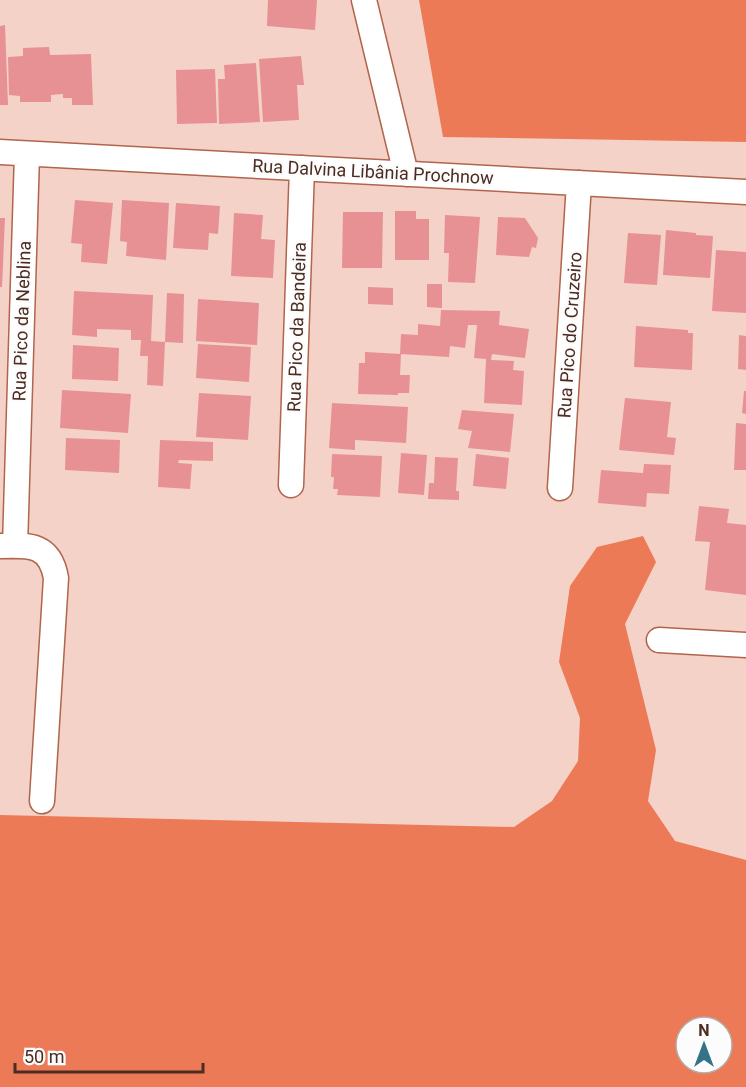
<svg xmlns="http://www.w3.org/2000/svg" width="746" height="1087" font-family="Roboto,sans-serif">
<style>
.forest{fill:#ec7a56;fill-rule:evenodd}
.building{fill:#e79194}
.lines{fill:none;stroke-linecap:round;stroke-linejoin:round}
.minor-casing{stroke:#b0654d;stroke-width:27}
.minor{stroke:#fff;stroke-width:24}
.labels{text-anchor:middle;stroke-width:5;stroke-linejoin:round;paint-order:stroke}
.street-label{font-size:18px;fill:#4d2c22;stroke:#fcfcfc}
</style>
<rect width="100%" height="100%" fill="#f5d2c7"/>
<path class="forest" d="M 419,0 L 746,0 L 746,142 L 443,137 Z
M 643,536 L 656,562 L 625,624 L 656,750 L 648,801 L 675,841 L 746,860 L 746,1087 L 0,1087 L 0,815 L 514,827 L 552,801 L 578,761 L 580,718 L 559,662 L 570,586 L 597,547 ZM 686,1027 L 722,1027 L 722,1063 L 686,1063 Z"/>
<path class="building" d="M 268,0 L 317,0 L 315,30 L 267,26 Z
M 5,25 L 8,105 L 0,105 L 0,26 Z
M 49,47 L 50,55 L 91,54 L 93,105 L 72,105 L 72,98 L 63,98 L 63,94 L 51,95 L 51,102 L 20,102 L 20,96 L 9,95 L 8,57 L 23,56 L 23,48 Z
M 301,56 L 304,85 L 297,85 L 299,120 L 263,122 L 259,59 Z
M 256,63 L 260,122 L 219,124 L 218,79 L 225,79 L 224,65 Z
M 215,69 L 217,123 L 177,124 L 176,70 Z
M 75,200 L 113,203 L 107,264 L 81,262 L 82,244 L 71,243 Z
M 122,200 L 169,203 L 166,260 L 126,256 L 127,242 L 120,241 Z
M 176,203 L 220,206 L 218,234 L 209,233 L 208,250 L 173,248 Z
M 395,211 L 416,211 L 416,219 L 429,219 L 429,260 L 395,260 Z
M 343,212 L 383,212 L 382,268 L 342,268 Z
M 234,213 L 263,215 L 261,239 L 275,240 L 273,278 L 231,276 Z
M 445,215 L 480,217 L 475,283 L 448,282 L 449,253 L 444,253 Z
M 498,217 L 525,218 L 538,238 L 536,248 L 532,247 L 529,257 L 496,255 Z
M 0,218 L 5,218 L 2,287 L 0,287 Z
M 666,230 L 696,233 L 696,235 L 713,236 L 710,278 L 663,275 Z
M 628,233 L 661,235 L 657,285 L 624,283 Z
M 716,250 L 746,252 L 746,313 L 712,311 Z
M 427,284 L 442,284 L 442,308 L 427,307 Z
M 368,287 L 393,288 L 393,305 L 368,304 Z
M 74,291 L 153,295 L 151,341 L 165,342 L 163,386 L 147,385 L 148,356 L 140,356 L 141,340 L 131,340 L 131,330 L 97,329 L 97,337 L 72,335 Z
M 167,293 L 184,294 L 183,343 L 165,342 Z
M 198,299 L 259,303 L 257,345 L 196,341 Z
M 441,310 L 500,311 L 499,325 L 529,329 L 525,358 L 492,354 L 491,360 L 514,361 L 513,370 L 524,371 L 522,405 L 484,403 L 486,359 L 474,358 L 477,325 L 468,325 L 465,348 L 450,346 L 449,357 L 400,354 L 401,334 L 418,335 L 418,324 L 440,326 Z
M 636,326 L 688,330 L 688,333 L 693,333 L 692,370 L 634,367 Z
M 739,335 L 746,336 L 746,370 L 738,369 Z
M 198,344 L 251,347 L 249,382 L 196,378 Z
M 73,345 L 119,348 L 118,381 L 72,379 Z
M 365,352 L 401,354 L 400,375 L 410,375 L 409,393 L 398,393 L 398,395 L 358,394 L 359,363 L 365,363 Z
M 62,390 L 131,394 L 128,433 L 60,428 Z
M 744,391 L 746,391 L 746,414 L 742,413 Z
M 199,393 L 251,396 L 248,440 L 196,437 Z
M 625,398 L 671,402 L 667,437 L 676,438 L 674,455 L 619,450 Z
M 332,403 L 408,407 L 406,443 L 355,440 L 355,450 L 329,448 Z
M 462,410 L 514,414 L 510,452 L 468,448 L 472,431 L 458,429 Z
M 736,423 L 746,424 L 746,470 L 734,470 Z
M 66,438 L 120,440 L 119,473 L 65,470 Z
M 160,440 L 213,442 L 213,461 L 179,460 L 178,463 L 192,464 L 190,489 L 158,487 Z
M 401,453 L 427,455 L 424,495 L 398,493 Z
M 332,454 L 382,456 L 380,497 L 337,495 L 338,489 L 333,489 L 334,477 L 331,477 Z
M 476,454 L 509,458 L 506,489 L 473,486 Z
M 435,457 L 458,458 L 456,491 L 459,491 L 459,500 L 428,499 L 429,483 L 434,483 Z
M 644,464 L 671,465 L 669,494 L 647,493 L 646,507 L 598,503 L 601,470 L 643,473 Z
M 699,506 L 729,509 L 727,523 L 746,525 L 746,595 L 705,590 L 710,542 L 695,541 Z"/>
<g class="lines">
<g class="minor-casing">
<path id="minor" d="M 364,0 L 406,174
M 0,152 L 746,192
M 291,485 L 302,168
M 560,488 L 579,183
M 1,546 C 30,545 50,544 56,578 L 42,801
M 15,546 L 27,154
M 659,640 L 746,645"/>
</g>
<use href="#minor" class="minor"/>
</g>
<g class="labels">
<g class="street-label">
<text transform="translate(373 172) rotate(3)" y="6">Rua Dalvina Libânia Prochnow</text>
<text transform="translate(22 321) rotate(-88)" y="6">Rua Pico da Neblina</text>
<text transform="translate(297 327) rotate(-88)" y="6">Rua Pico da Bandeira</text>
<text transform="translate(570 335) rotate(-86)" y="6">Rua Pico do Cruzeiro</text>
</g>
</g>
<g transform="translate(704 1045)"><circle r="28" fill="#fcfcfc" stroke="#b6a9a5" stroke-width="1.5"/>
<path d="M0-4.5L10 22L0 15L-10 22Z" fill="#327486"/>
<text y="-9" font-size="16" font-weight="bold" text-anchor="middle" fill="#4d2c22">N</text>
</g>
<path d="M15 1063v9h188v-9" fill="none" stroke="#4d2c22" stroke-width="3"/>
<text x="24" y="1063" font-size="18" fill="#4d2c22" stroke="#fcfcfc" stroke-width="4.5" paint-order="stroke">50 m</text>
</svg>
